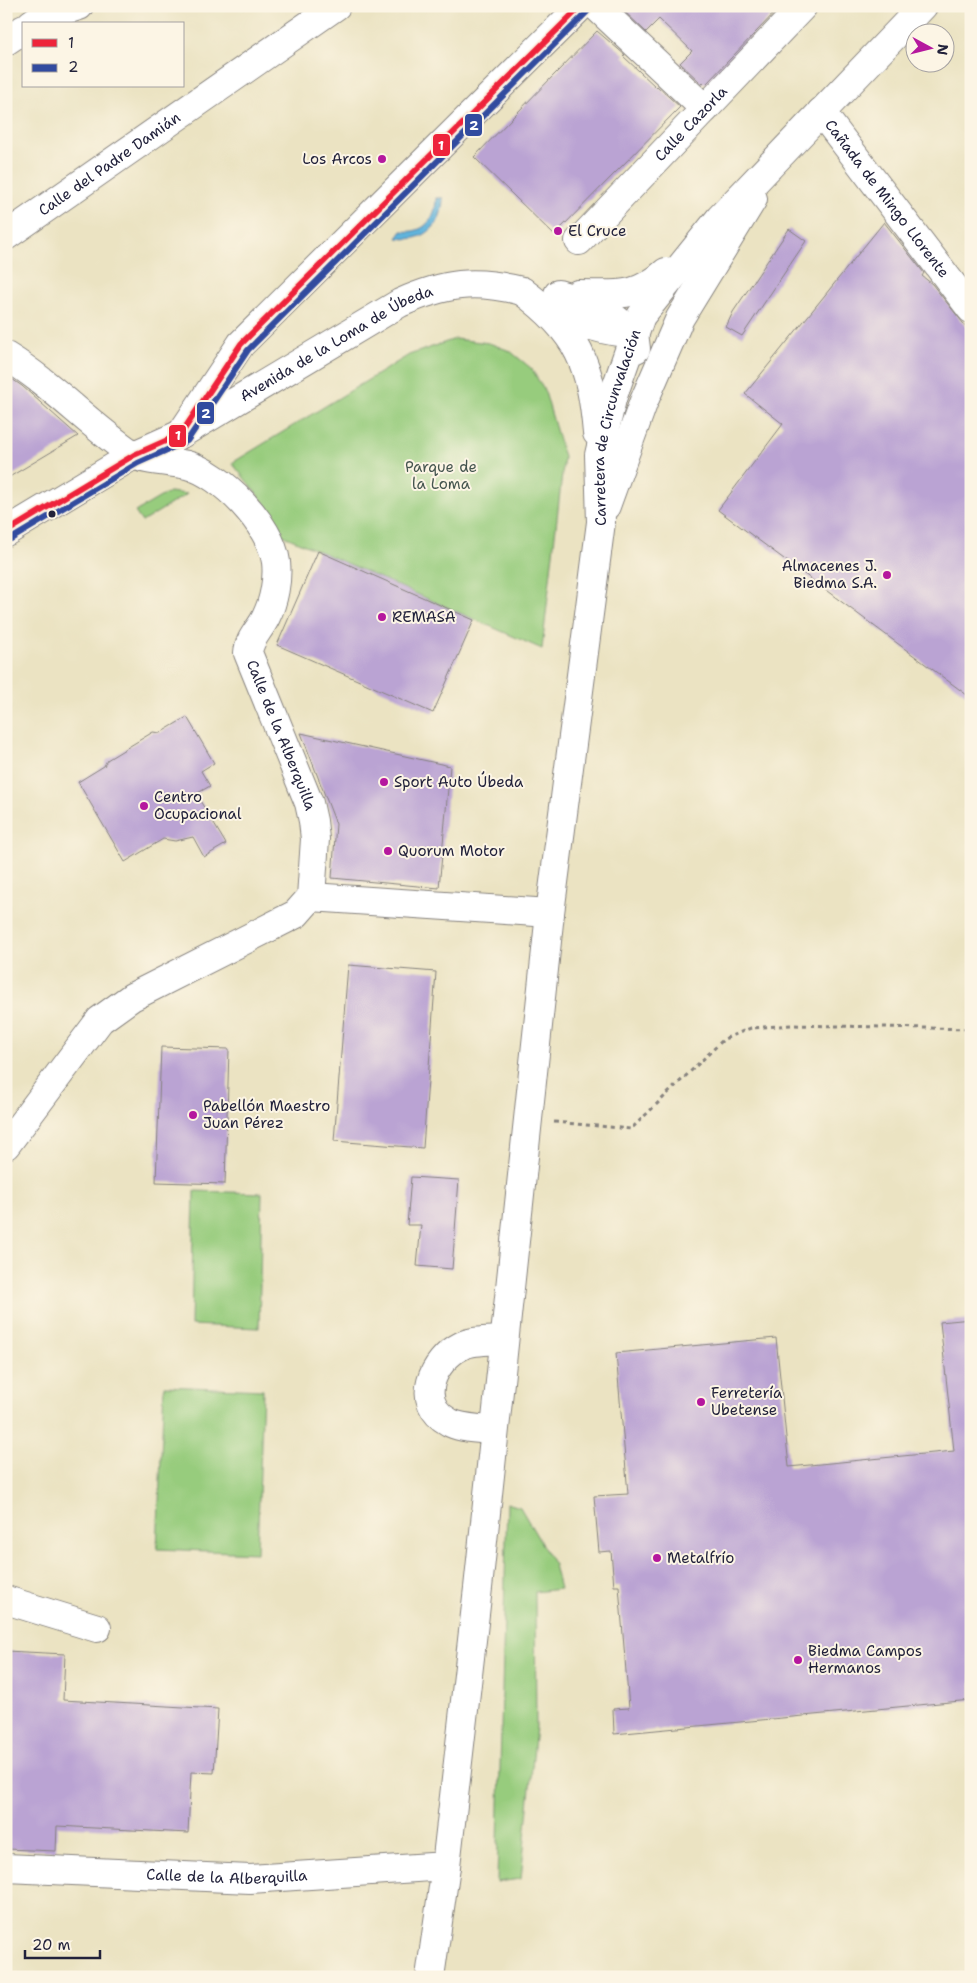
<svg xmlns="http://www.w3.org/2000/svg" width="977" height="1983" font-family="'Shantell Sans',sans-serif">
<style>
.green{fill:#97cc7d;stroke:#5c775c}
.water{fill:#60b3db;stroke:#416a8b}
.building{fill:#baa3d3}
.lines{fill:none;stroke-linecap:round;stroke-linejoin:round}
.street-casing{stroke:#86827e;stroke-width:30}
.secondary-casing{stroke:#86827e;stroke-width:30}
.primary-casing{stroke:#86827e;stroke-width:30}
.path{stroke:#86827e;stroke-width:3;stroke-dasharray:4 4;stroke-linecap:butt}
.street{stroke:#fff;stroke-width:28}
.secondary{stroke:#fff;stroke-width:28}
.primary{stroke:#fff;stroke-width:28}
.bus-1-casing{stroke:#fcf5e5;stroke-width:10}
.bus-2-casing{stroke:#fcf5e5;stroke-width:10}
.bus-1{stroke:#ee243a;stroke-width:6}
.bus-2{stroke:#324b9f;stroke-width:6}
.poi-dot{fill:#b5179e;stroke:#fcf5e5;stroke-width:2}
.bus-dot{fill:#22223b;stroke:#fcf5e5;stroke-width:2}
.labels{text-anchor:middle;stroke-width:4;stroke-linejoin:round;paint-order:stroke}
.street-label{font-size:15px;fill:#22223b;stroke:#fcf5e5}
.poi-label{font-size:15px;fill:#22223b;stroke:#fcf5e5;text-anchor:start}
.park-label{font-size:15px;fill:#45554f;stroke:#fcf5e5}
.line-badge{stroke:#fcf5e5;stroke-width:2}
.badge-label{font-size:14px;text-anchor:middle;font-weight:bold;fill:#fff}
</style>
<rect width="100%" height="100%" fill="#fcf5e5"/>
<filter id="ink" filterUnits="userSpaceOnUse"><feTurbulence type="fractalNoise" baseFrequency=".02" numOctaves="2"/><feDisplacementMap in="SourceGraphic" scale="10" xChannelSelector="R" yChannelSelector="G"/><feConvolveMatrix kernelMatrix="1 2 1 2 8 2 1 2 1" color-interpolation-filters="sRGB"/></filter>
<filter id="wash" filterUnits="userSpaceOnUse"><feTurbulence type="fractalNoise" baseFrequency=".0096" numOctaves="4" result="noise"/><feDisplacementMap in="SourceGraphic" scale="20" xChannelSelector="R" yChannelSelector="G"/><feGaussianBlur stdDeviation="1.12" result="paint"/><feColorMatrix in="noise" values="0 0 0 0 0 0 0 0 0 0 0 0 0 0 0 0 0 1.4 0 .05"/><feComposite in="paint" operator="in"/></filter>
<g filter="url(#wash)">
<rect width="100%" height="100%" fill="#ebe3c2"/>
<path class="green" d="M 455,339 L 489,343 L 510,351 L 532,369 L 545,392 L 564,457 L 542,649 L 282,535 L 274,515 L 232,463 L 409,355 Z
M 169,492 L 187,494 L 142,522 L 135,512 Z
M 194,1191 L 262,1193 L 259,1328 L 191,1325 Z
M 164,1386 L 263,1390 L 257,1553 L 157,1549 Z
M 507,1503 L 520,1507 L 554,1565 L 560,1589 L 535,1592 L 536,1727 L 521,1879 L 497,1882 Z"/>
<path class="water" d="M 436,198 L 443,198 C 443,225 425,243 397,238 L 402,231 C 424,234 436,219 436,198 Z"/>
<g id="blocks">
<path class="building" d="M 625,6 L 781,6 L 706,84 L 704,82 L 702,84 L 680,63 L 692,51 L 659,19 L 646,32 L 622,9 Z
M 597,31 L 625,55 L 623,56 L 656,87 L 657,86 L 680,107 L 554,235 L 474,157 Z
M 884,222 L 924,273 L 922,276 L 932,284 L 971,333 L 971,698 L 718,510 L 783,424 L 745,394 Z
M 789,229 L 806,241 L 742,336 L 726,327 L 733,312 Z
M 6,375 L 22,386 L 78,436 L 6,479 Z
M 318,551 L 474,620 L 433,713 L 277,645 Z
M 187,717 L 214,763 L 201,771 L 210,786 L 196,794 L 226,844 L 204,857 L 193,837 L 175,841 L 163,839 L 125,862 L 78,782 L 104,766 L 107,760 L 153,732 L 160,733 Z
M 301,733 L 450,766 L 439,888 L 332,878 L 336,824 Z
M 348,965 L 436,972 L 423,1148 L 334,1141 Z
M 161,1047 L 229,1049 L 225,1184 L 156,1182 Z
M 411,1177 L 459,1180 L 452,1269 L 417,1266 L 421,1225 L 407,1225 Z
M 971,1319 L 971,1700 L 614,1734 L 613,1709 L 629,1708 L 619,1586 L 614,1586 L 611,1551 L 599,1552 L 594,1496 L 628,1494 L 616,1353 L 776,1338 L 789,1467 L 954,1451 L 940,1322 Z
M 6,1651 L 65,1654 L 63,1700 L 218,1709 L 214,1773 L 191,1772 L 188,1833 L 57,1826 L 56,1851 L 6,1849 Z"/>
</g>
</g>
<g filter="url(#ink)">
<use href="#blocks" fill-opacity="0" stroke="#86827e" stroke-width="1"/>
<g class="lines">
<g class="street-casing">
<g id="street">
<path d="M 597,7 L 705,109"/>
<path d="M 31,24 L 38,19 L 79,6"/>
<path d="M 6,41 L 24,29"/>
<path id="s1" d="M 821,112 L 971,309"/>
<path id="s2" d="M 6,236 L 336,6"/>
<path id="s3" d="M 579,241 L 803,6"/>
<path id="s4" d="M 6,356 C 52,384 88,424 132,454 C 143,461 173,462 187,465 C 222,474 271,525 276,562 C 278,579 274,601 266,617 C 260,630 249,638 248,653 L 309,803 L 313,821 L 315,839 L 311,897 L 296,914 L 132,997 L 100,1020 L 6,1145"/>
<path d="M 181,434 L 241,344 L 581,6"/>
<path d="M 311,897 L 550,913"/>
<path d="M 6,1600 L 97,1628"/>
<path id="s5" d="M 6,1868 L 250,1879 L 446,1866"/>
</g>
</g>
<g class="secondary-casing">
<g id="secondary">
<path id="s6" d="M 6,532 L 134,455 L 181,434 L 400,303 C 445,283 474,279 522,291"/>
</g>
</g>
<g class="primary-casing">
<g id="primary">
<path d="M 522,291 C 579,333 591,365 597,433"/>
<path d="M 558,294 L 599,306 L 634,333 L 636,349"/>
<path d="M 578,294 C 616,294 636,299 666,272"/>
<path d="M 546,308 C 575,320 602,333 633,333"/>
<path d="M 606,506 L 644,401 L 680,318 L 753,199"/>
<path d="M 494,1431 C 480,1428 461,1429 449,1422 C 413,1403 433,1360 461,1346 C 472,1340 491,1341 503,1340"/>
<path id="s7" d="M 430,1977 L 446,1866 L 478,1588 L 550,913 L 601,522 L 599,455 L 612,399 L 641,316 L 720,218 L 923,6"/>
</g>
</g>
<path class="path" d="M 554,1122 L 631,1129 L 724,1039 L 751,1028 L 792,1025 L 971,1029"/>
<use href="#street" class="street"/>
<use href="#secondary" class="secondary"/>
<use href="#primary" class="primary"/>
<g class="bus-1-casing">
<path id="bus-1" d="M 6,532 L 134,455 L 181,434 L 241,344 L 581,6"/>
</g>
<g class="bus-2-casing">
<path id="bus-2" d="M 11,539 L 138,463 L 187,441 L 248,350 L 587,12"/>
</g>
<use href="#bus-1" class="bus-1"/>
<use href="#bus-2" class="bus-2"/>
</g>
</g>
<g class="poi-dot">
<circle cx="382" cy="159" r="5"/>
<circle cx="558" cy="231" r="5"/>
<circle cx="887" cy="575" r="5"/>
<circle cx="382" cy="617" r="5"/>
<circle cx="384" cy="782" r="5"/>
<circle cx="144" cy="806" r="5"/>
<circle cx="388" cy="851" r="5"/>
<circle cx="193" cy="1115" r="5"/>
<circle cx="701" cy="1402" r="5"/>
<circle cx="657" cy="1558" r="5"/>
<circle cx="798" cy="1660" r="5"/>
</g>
<circle class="bus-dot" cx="52" cy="514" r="4.5"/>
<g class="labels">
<g class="street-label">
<text dy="5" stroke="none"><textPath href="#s3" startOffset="162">Calle Cazorla</textPath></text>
<text dy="5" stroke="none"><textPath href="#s2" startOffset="126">Calle del Padre Damián</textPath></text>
<text dy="5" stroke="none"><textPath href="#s1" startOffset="109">Cañada de Mingo Llorente</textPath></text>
<text dy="5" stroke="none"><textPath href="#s6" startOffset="381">Avenida de la Loma de Úbeda</textPath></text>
<text dy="5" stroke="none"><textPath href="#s7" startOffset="1562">Carretera de Circunvalación</textPath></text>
<text dy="5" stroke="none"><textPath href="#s4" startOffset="539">Calle de la Alberquilla</textPath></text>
<text dy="5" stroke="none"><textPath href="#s5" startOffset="221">Calle de la Alberquilla</textPath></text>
</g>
<g class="poi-label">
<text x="372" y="164" text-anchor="end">Los Arcos</text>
<text x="568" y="236">El Cruce</text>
<text x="877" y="571" text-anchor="end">Almacenes J.<tspan x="877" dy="17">Biedma S.A.</tspan></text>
<text x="392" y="622">REMASA</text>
<text x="394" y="787">Sport Auto Úbeda</text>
<text x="154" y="802">Centro<tspan x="154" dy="17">Ocupacional</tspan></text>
<text x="398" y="856">Quorum Motor</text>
<text x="203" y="1111">Pabellón Maestro<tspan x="203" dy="17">Juan Pérez</tspan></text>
<text x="711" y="1398">Ferretería<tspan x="711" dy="17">Ubetense</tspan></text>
<text x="667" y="1563">Metalfrío</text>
<text x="808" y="1656">Biedma Campos<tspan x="808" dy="17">Hermanos</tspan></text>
</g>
<g class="park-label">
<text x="441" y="472">Parque de<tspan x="441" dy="17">la Loma</tspan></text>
</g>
</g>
<g class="line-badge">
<rect x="464" y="113" width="19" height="24" rx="5" fill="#324b9f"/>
<rect x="432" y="133" width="19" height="24" rx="5" fill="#ee243a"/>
<rect x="196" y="401" width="19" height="24" rx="5" fill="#324b9f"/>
<rect x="168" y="424" width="19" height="24" rx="5" fill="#ee243a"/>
</g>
<g class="badge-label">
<text x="474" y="130">2</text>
<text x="441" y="150">1</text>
<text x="206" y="418">2</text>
<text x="178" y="440">1</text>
</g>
<rect width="977" height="1983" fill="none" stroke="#fcf5e5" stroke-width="25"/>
<rect x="22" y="22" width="162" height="65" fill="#fcf5e5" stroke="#a5a1a1"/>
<rect x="32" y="39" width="25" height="8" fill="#ee243a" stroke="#a5a1a1"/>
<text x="68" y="48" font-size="15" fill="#22223b">1</text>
<rect x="32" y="64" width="25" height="8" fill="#324b9f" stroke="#a5a1a1"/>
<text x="68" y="72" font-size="15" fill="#22223b">2</text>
<g transform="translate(930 48) rotate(97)"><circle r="24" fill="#fcf5e5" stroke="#a5a1a1"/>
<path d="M0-4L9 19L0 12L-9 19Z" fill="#b5179e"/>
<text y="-8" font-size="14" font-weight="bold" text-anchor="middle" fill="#22223b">N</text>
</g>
<path d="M25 1950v8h75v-8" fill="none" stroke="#22223b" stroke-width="2.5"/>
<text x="32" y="1950" font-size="15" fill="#22223b" stroke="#fcf5e5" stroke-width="4" paint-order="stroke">20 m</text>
</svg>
